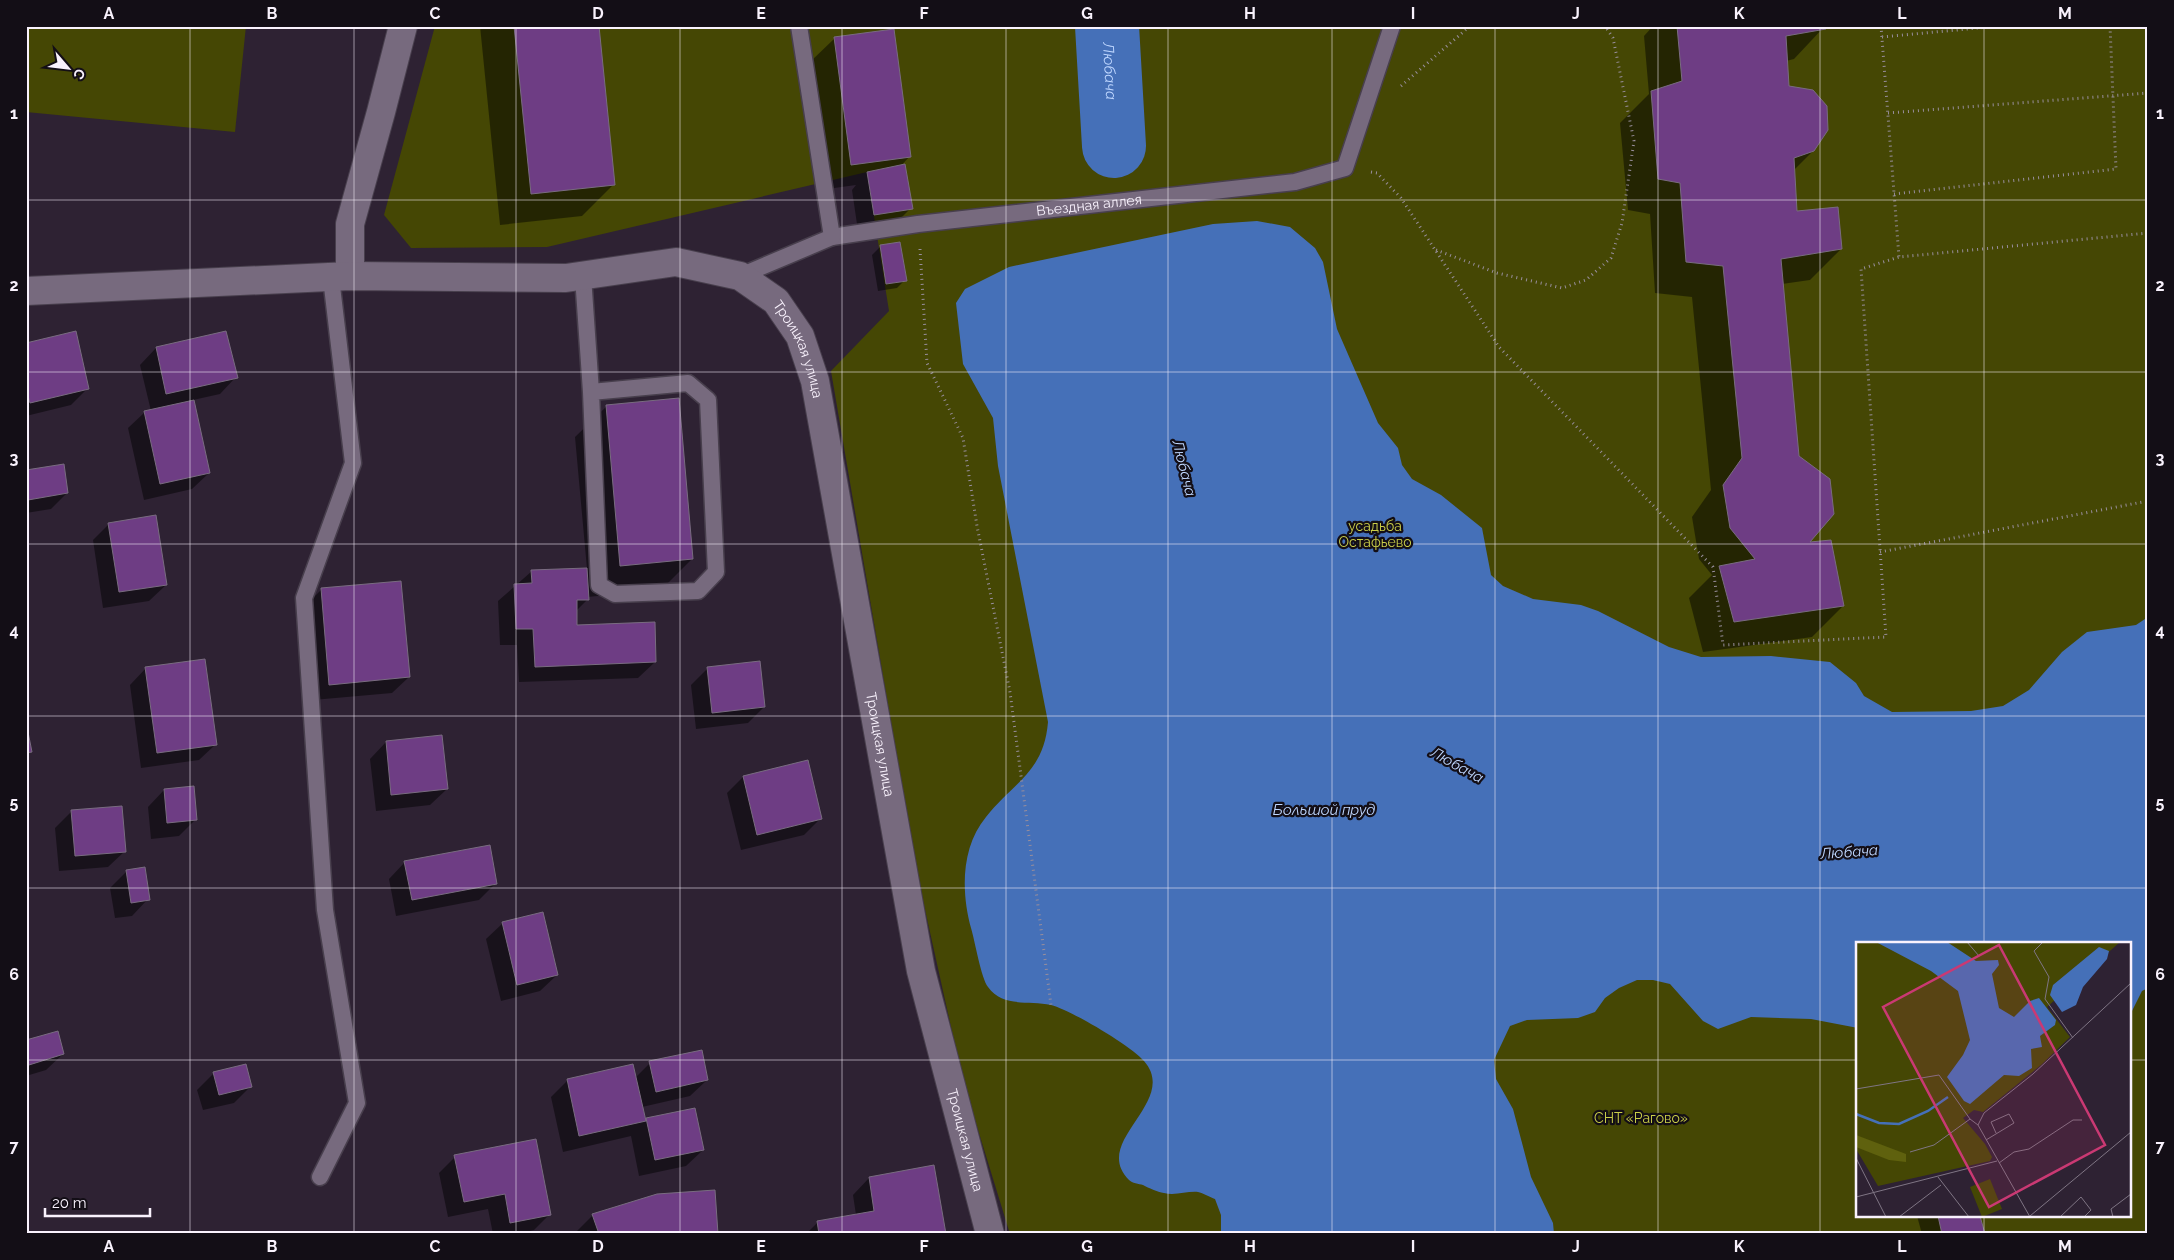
<svg xmlns="http://www.w3.org/2000/svg" width="2174" height="1260" font-family="Raleway,sans-serif">
<style>
.green{fill:#454704;fill-rule:evenodd}
.water{fill:#4570b8}
.shadow{fill:#0007}
.lines{fill:none;stroke-linecap:round;stroke-linejoin:round}
.river{stroke:#4570b8;stroke-width:64}
.building{fill:#6e3d84;stroke:#796c80}
.service-casing{stroke:#483f4d;stroke-width:19}
.minor-casing{stroke:#483f4d;stroke-width:30}
.tertiary-casing{stroke:#483f4d;stroke-width:30}
.path{stroke:#988e9c;stroke-width:3;stroke-dasharray:1 4;stroke-linecap:butt}
.service{stroke:#776a7e;stroke-width:16}
.minor{stroke:#776a7e;stroke-width:28}
.tertiary{stroke:#776a7e;stroke-width:28}
.grid{fill:none;stroke:#f9f2fd;stroke-width:1;stroke-opacity:0.55}
.labels{text-anchor:middle;stroke-width:4.5;stroke-linejoin:round;paint-order:stroke}
.street-label{font-size:14px;fill:#f9f2fd;stroke:#130e16}
.park-label{font-size:14px;fill:#cbcf49;stroke:#130e16}
.water-label{font-size:15px;font-style:italic;fill:#bfd7ff;stroke:#130e16}
.inset-river{fill:none;stroke:#4570b8;stroke-width:2.5}
.inset-road{fill:none;stroke:#7f7584;stroke-width:1}
.view{fill:#ca3973;fill-opacity:0.15;stroke:#ca3973;stroke-width:2.5}
.inset-edge{fill:none;stroke:#f9f2fd;stroke-width:2.5}
.neatline{fill:none;stroke:#f9f2fd;stroke-width:2}
.grid-label{font-size:16px;text-anchor:middle;font-weight:bold;fill:#f9f2fd}
</style>
<rect width="100%" height="100%" fill="#2e2233"/>
<path class="green" d="M 26,26 L 246,26 L 235,132 L 26,112 Z
M 435,26 L 2148,26 L 2148,1234 L 1010,1234 L 963,1081 L 916,869 L 831,371 L 889,311 L 867,172 L 547,247 L 411,248 L 384,215 ZM 1858,944 L 2130,944 L 2130,1216 L 1858,1216 Z"/>
<path class="water" d="M 1257,221 L 1290,227 L 1315,248 L 1323,262 L 1337,329 L 1378,423 L 1398,448 L 1402,465 L 1412,479 L 1441,495 L 1482,528 L 1491,575 L 1503,586 L 1533,599 L 1581,605 L 1598,611 L 1669,647 L 1701,657 L 1771,656 L 1830,662 L 1856,683 L 1864,696 L 1892,712 L 1971,711 L 2003,706 L 2029,690 L 2062,652 L 2087,632 L 2136,625 L 2148,617 L 2148,988 L 2142,991 L 2130,1015 L 2130,944 L 1858,944 L 1858,1028 L 1811,1019 L 1751,1017 L 1718,1029 L 1703,1021 L 1670,984 L 1653,980 L 1637,980 L 1619,988 L 1605,998 L 1595,1012 L 1578,1018 L 1527,1020 L 1510,1026 L 1494,1060 L 1496,1079 L 1513,1109 L 1531,1177 L 1553,1223 L 1554,1234 L 1221,1234 L 1221,1215 L 1215,1199 C 1210,1197 1203,1193 1198,1192 C 1187,1191 1175,1196 1164,1193 C 1157,1192 1149,1188 1143,1185 C 1139,1184 1132,1183 1129,1180 C 1090,1141 1180,1102 1144,1061 C 1131,1046 1071,1010 1051,1005 C 1029,1000 1003,1008 988,987 C 981,978 975,941 971,928 C 961,892 961,847 986,817 C 1014,782 1044,772 1048,722 L 998,466 L 993,418 L 963,364 L 956,303 L 965,289 L 1009,267 L 1213,224 Z"/>
<path class="shadow" d="M 480,26 L 598,26 L 613,185 L 582,216 L 500,225 Z
M 1653,26 L 1825,26 L 1794,59 L 1786,61 L 1788,87 L 1813,151 L 1793,171 L 1796,212 L 1841,249 L 1810,280 L 1782,284 L 1807,544 L 1843,606 L 1812,637 L 1703,652 L 1689,598 L 1712,575 L 1699,559 L 1692,517 L 1711,490 L 1692,297 L 1655,293 L 1650,214 L 1628,210 L 1620,123 L 1649,94 L 1644,36 Z
M 835,38 L 909,157 L 900,167 L 911,208 L 895,224 L 858,231 L 852,190 L 856,185 L 827,189 L 810,62 Z
M 899,243 L 905,280 L 897,288 L 878,291 L 872,255 L 880,247 Z
M 26,344 L 88,388 L 71,405 L 26,416 Z
M 156,348 L 236,377 L 220,394 L 193,400 L 209,473 L 192,489 L 144,500 L 128,428 L 145,412 L 151,411 L 140,365 Z
M 607,406 L 692,559 L 661,590 L 587,597 L 587,600 L 576,611 L 576,626 L 655,662 L 638,678 L 519,682 L 517,645 L 500,645 L 498,601 L 532,571 L 587,569 L 575,437 Z
M 26,471 L 67,493 L 51,509 L 26,513 Z
M 109,524 L 166,585 L 149,601 L 103,608 L 93,540 Z
M 400,582 L 409,677 L 392,693 L 313,700 L 305,606 L 321,590 Z
M 759,662 L 764,707 L 748,723 L 696,729 L 691,685 L 707,669 Z
M 146,668 L 216,744 L 199,760 L 141,768 L 130,685 Z
M 386,742 L 447,789 L 430,805 L 376,811 L 370,759 Z
M 743,777 L 820,819 L 804,835 L 741,850 L 727,793 Z
M 164,790 L 196,819 L 179,836 L 151,839 L 148,807 Z
M 71,812 L 125,851 L 108,867 L 59,871 L 55,828 Z
M 405,862 L 496,883 L 479,900 L 396,916 L 389,879 Z
M 127,871 L 148,899 L 132,916 L 115,918 L 110,888 Z
M 503,923 L 557,975 L 540,991 L 501,1001 L 486,939 Z
M 26,1042 L 63,1054 L 46,1070 L 26,1076 Z
M 650,1063 L 707,1080 L 690,1096 L 642,1107 L 645,1120 L 694,1110 L 703,1150 L 686,1166 L 639,1176 L 631,1136 L 563,1152 L 551,1097 L 567,1081 L 632,1066 L 635,1078 Z
M 214,1073 L 251,1086 L 234,1103 L 203,1110 L 197,1090 Z
M 455,1157 L 550,1214 L 534,1230 L 517,1234 L 493,1234 L 488,1209 L 448,1217 L 439,1173 Z
M 869,1178 L 945,1234 L 806,1234 L 817,1223 L 856,1215 L 853,1195 Z
M 593,1215 L 716,1234 L 577,1234 L 577,1231 Z
M 1917,1216 L 1979,1216 L 1984,1234 L 1922,1234 Z"/>
<g class="lines">
<path class="river" id="s1" d="M 1107,26 L 1114,146"/>
</g>
<path class="building" d="M 514,26 L 599,26 L 615,185 L 531,194 Z
M 1677,26 L 1826,26 L 1826,29 L 1786,36 L 1789,86 L 1813,90 L 1827,106 L 1828,130 L 1814,151 L 1794,158 L 1797,211 L 1838,207 L 1842,249 L 1781,259 L 1799,456 L 1830,479 L 1834,514 L 1810,542 L 1831,540 L 1844,606 L 1734,622 L 1719,566 L 1755,559 L 1730,528 L 1723,485 L 1742,458 L 1723,266 L 1686,262 L 1680,183 L 1658,179 L 1651,91 L 1682,81 Z
M 894,29 L 911,157 L 851,165 L 834,37 Z
M 905,164 L 913,209 L 874,215 L 867,172 Z
M 900,242 L 907,281 L 886,284 L 880,245 Z
M 76,331 L 89,389 L 30,403 L 26,389 L 26,343 Z
M 226,331 L 238,378 L 166,394 L 156,347 Z
M 679,398 L 693,559 L 620,566 L 606,405 Z
M 194,400 L 210,473 L 160,484 L 144,411 Z
M 64,464 L 68,493 L 28,500 L 26,470 Z
M 156,515 L 167,585 L 119,592 L 108,523 Z
M 587,568 L 589,600 L 577,600 L 577,625 L 655,622 L 656,662 L 535,667 L 533,629 L 516,629 L 514,584 L 532,583 L 531,570 Z
M 401,581 L 410,677 L 329,685 L 321,588 Z
M 205,659 L 217,745 L 157,753 L 145,667 Z
M 760,661 L 765,707 L 712,713 L 707,667 Z
M 26,722 L 32,752 L 26,753 Z
M 442,735 L 448,789 L 391,795 L 386,741 Z
M 808,760 L 822,819 L 757,835 L 743,776 Z
M 194,786 L 197,820 L 167,823 L 164,789 Z
M 122,806 L 126,852 L 75,856 L 71,810 Z
M 490,845 L 497,884 L 412,900 L 404,861 Z
M 145,867 L 150,900 L 131,903 L 126,870 Z
M 543,912 L 558,975 L 517,985 L 502,922 Z
M 58,1031 L 64,1054 L 29,1065 L 26,1055 L 26,1040 Z
M 702,1050 L 708,1080 L 656,1092 L 649,1061 Z
M 246,1064 L 252,1087 L 219,1095 L 213,1072 Z
M 633,1064 L 646,1121 L 579,1136 L 567,1079 Z
M 695,1108 L 704,1150 L 655,1160 L 646,1118 Z
M 536,1139 L 551,1215 L 510,1223 L 505,1194 L 464,1202 L 454,1155 Z
M 934,1165 L 946,1234 L 819,1234 L 817,1221 L 874,1211 L 869,1177 Z
M 715,1190 L 718,1234 L 599,1234 L 592,1214 L 657,1194 Z
M 1938,1216 L 1980,1216 L 1985,1234 L 1942,1234 Z"/>
<g class="lines">
<g class="service-casing">
<g id="service">
<path id="s2" d="M 832,237 L 918,224 L 1295,182 L 1345,168 L 1392,26"/>
<path d="M 583,276 L 591,392 L 599,585 L 615,594 L 698,591 L 716,572 L 708,400 L 688,383 L 591,392"/>
<path d="M 740,276 L 832,237 L 799,26"/>
<path d="M 320,1177 L 357,1103 L 325,910 L 304,598 L 353,463 L 331,278"/>
</g>
</g>
<g class="minor-casing">
<path id="minor" d="M 350,276 L 350,224 L 381,112 L 403,26"/>
</g>
<g class="tertiary-casing">
<g id="tertiary">
<path id="s3" d="M 26,291 L 350,276 L 566,278 L 676,262 L 740,276 L 776,301 L 800,336 L 815,381 L 921,971 L 990,1234"/>
</g>
</g>
<path class="path" d="M 1881,26 L 1899,257
M 1882,37 L 1999,26
M 1401,86 L 1470,26
M 1888,113 L 2148,93
M 1371,172 L 1377,173 L 1401,198 L 1499,347 L 1713,567 L 1723,645 L 1886,637 L 1861,269 L 1899,257 L 2148,233
M 1894,194 L 2116,169 L 2110,26
M 920,249 L 927,363 L 963,438 L 977,526 L 1010,692 L 1051,1005
M 1436,250 L 1497,273 L 1562,288 L 1586,280 L 1611,258 L 1622,223 L 1634,141 L 1613,38 L 1605,26
M 1880,552 L 2148,501"/>
<use href="#service" class="service"/>
<use href="#minor" class="minor"/>
<use href="#tertiary" class="tertiary"/>
</g>
<path class="grid" d="M 190,26 L 190,1234M 354,26 L 354,1234M 516,26 L 516,1234M 680,26 L 680,1234M 842,26 L 842,1234M 1006,26 L 1006,1234M 1168,26 L 1168,1234M 1332,26 L 1332,1234M 1495,26 L 1495,1234M 1658,26 L 1658,1234M 1820,26 L 1820,1234M 1984,26 L 1984,944M 26,200 L 2148,200M 26,372 L 2148,372M 26,544 L 2148,544M 26,716 L 2148,716M 26,888 L 2148,888M 26,1060 L 1858,1060M 2130,1060 L 2148,1060M 1984,1216 L 1984,1234"/>
<g class="labels">
<g class="street-label">
<text dy="5" stroke="none"><textPath href="#s2" startOffset="259">Въездная аллея</textPath></text>
<text dy="5" stroke="none"><textPath href="#s3" startOffset="815">Троицкая улица</textPath></text>
<text dy="5" stroke="none"><textPath href="#s3" startOffset="1220">Троицкая улица</textPath></text>
<text dy="5" stroke="none"><textPath href="#s3" startOffset="1625">Троицкая улица</textPath></text>
</g>
<g class="park-label">
<text x="1375" y="531">усадьба<tspan x="1375" dy="16">Остафьево</tspan></text>
<text x="1641" y="1123">СНТ «Рагово»</text>
</g>
<g class="water-label">
<text dy="5" stroke="none"><textPath href="#s1" startOffset="45">Любача</textPath></text>
<text transform="translate(1184 468) rotate(76)" y="5">Любача</text>
<text transform="translate(1457 765) rotate(29)" y="5">Любача</text>
<text x="1324" y="815">Большой пруд</text>
<text transform="translate(1849 852) rotate(-4)" y="5">Любача</text>
</g>
</g>
<g transform="translate(1856 942)">
<rect width="275" height="275" fill="#2e2233"/>
<path d="M 0,0 L 264,0 L 191,65 L 214,95 L 185,123 L 127,170 L 118,168 L 107,176 L 129,202 L 136,215 L 134,219 L 22,244 L 0,207 ZM 134,237 L 146,267 L 126,275 L 114,245 Z" fill="#454704"/>
<path d="M 0,193 L 50,212 L 50,220 L 33,218 L 0,205 Z" fill="#5f610e"/>
<path d="M 20,0 L 91,0 L 120,19 L 142,18 L 143,23 L 136,32 L 143,66 L 158,75 L 174,59 L 183,56 L 200,78 L 199,83 L 184,94 L 186,105 L 175,107 L 176,126 L 163,134 L 148,133 L 114,162 L 108,159 L 91,135 L 107,113 L 114,98 L 102,49 L 75,29 ZM 243,5 L 253,9 L 251,17 L 227,45 L 220,63 L 206,70 L 194,53 L 197,43 Z" fill="#4570b8"/>
<path class="inset-river" d="M 0,172 L 23,181 L 43,182 L 72,169 L 92,155"/>
<path class="inset-road" d="M 111,0 L 123,14M 187,0 L 178,9 L 193,35 L 189,57 L 217,96M 0,147 L 83,133 L 114,177M 122,183 L 128,171 L 177,132 L 275,41M 130,198 L 158,181 L 153,172 L 135,180 L 140,191M 54,210 L 78,203 L 114,177 L 122,183 L 174,275M 0,216 L 30,275M 143,221 L 158,210 L 173,207 L 217,178 L 226,178M 82,235 L 113,275M 0,255 L 141,219M 174,274 L 275,190M 43,275 L 85,243M 204,275 L 225,255 L 235,268 L 228,275M 257,275 L 255,267 L 275,252"/>
<path class="view" d="M 143,3 L 249,203 L 133,265 L 27,65 Z"/>
<rect width="275" height="275" class="inset-edge"/>
</g>
<rect width="2174" height="1260" fill="none" stroke="#130e16" stroke-width="55"/>
<g transform="translate(68 68) rotate(118)" stroke="#130e16" stroke-width="4" paint-order="stroke">
<path d="M0-4L9 19L0 12L-9 19Z" fill="#f9f2fd"/>
<text y="-8" font-size="14" font-weight="bold" text-anchor="middle" fill="#f9f2fd">С</text>
</g>
<path d="M45 1208v8h105v-8" fill="none" stroke="#f9f2fd" stroke-width="2.5"/>
<text x="52" y="1208" font-size="15" fill="#f9f2fd" stroke="#130e16" stroke-width="4" paint-order="stroke">20 m</text>
<rect x="28" y="28" width="2118" height="1204" class="neatline"/>
<g class="grid-label">
<text x="109" y="19">A</text>
<text x="272" y="19">B</text>
<text x="435" y="19">C</text>
<text x="598" y="19">D</text>
<text x="761" y="19">E</text>
<text x="924" y="19">F</text>
<text x="1087" y="19">G</text>
<text x="1250" y="19">H</text>
<text x="1413" y="19">I</text>
<text x="1576" y="19">J</text>
<text x="1739" y="19">K</text>
<text x="1902" y="19">L</text>
<text x="2065" y="19">M</text>
<text x="14" y="119">1</text>
<text x="2160" y="119">1</text>
<text x="14" y="291">2</text>
<text x="2160" y="291">2</text>
<text x="14" y="464">3</text>
<text x="2160" y="464">3</text>
<text x="14" y="636">4</text>
<text x="2160" y="636">4</text>
<text x="14" y="808">5</text>
<text x="2160" y="808">5</text>
<text x="14" y="980">6</text>
<text x="2160" y="980">6</text>
<text x="14" y="1152">7</text>
<text x="2160" y="1152">7</text>
<text x="109" y="1252">A</text>
<text x="272" y="1252">B</text>
<text x="435" y="1252">C</text>
<text x="598" y="1252">D</text>
<text x="761" y="1252">E</text>
<text x="924" y="1252">F</text>
<text x="1087" y="1252">G</text>
<text x="1250" y="1252">H</text>
<text x="1413" y="1252">I</text>
<text x="1576" y="1252">J</text>
<text x="1739" y="1252">K</text>
<text x="1902" y="1252">L</text>
<text x="2065" y="1252">M</text>
</g>
</svg>
